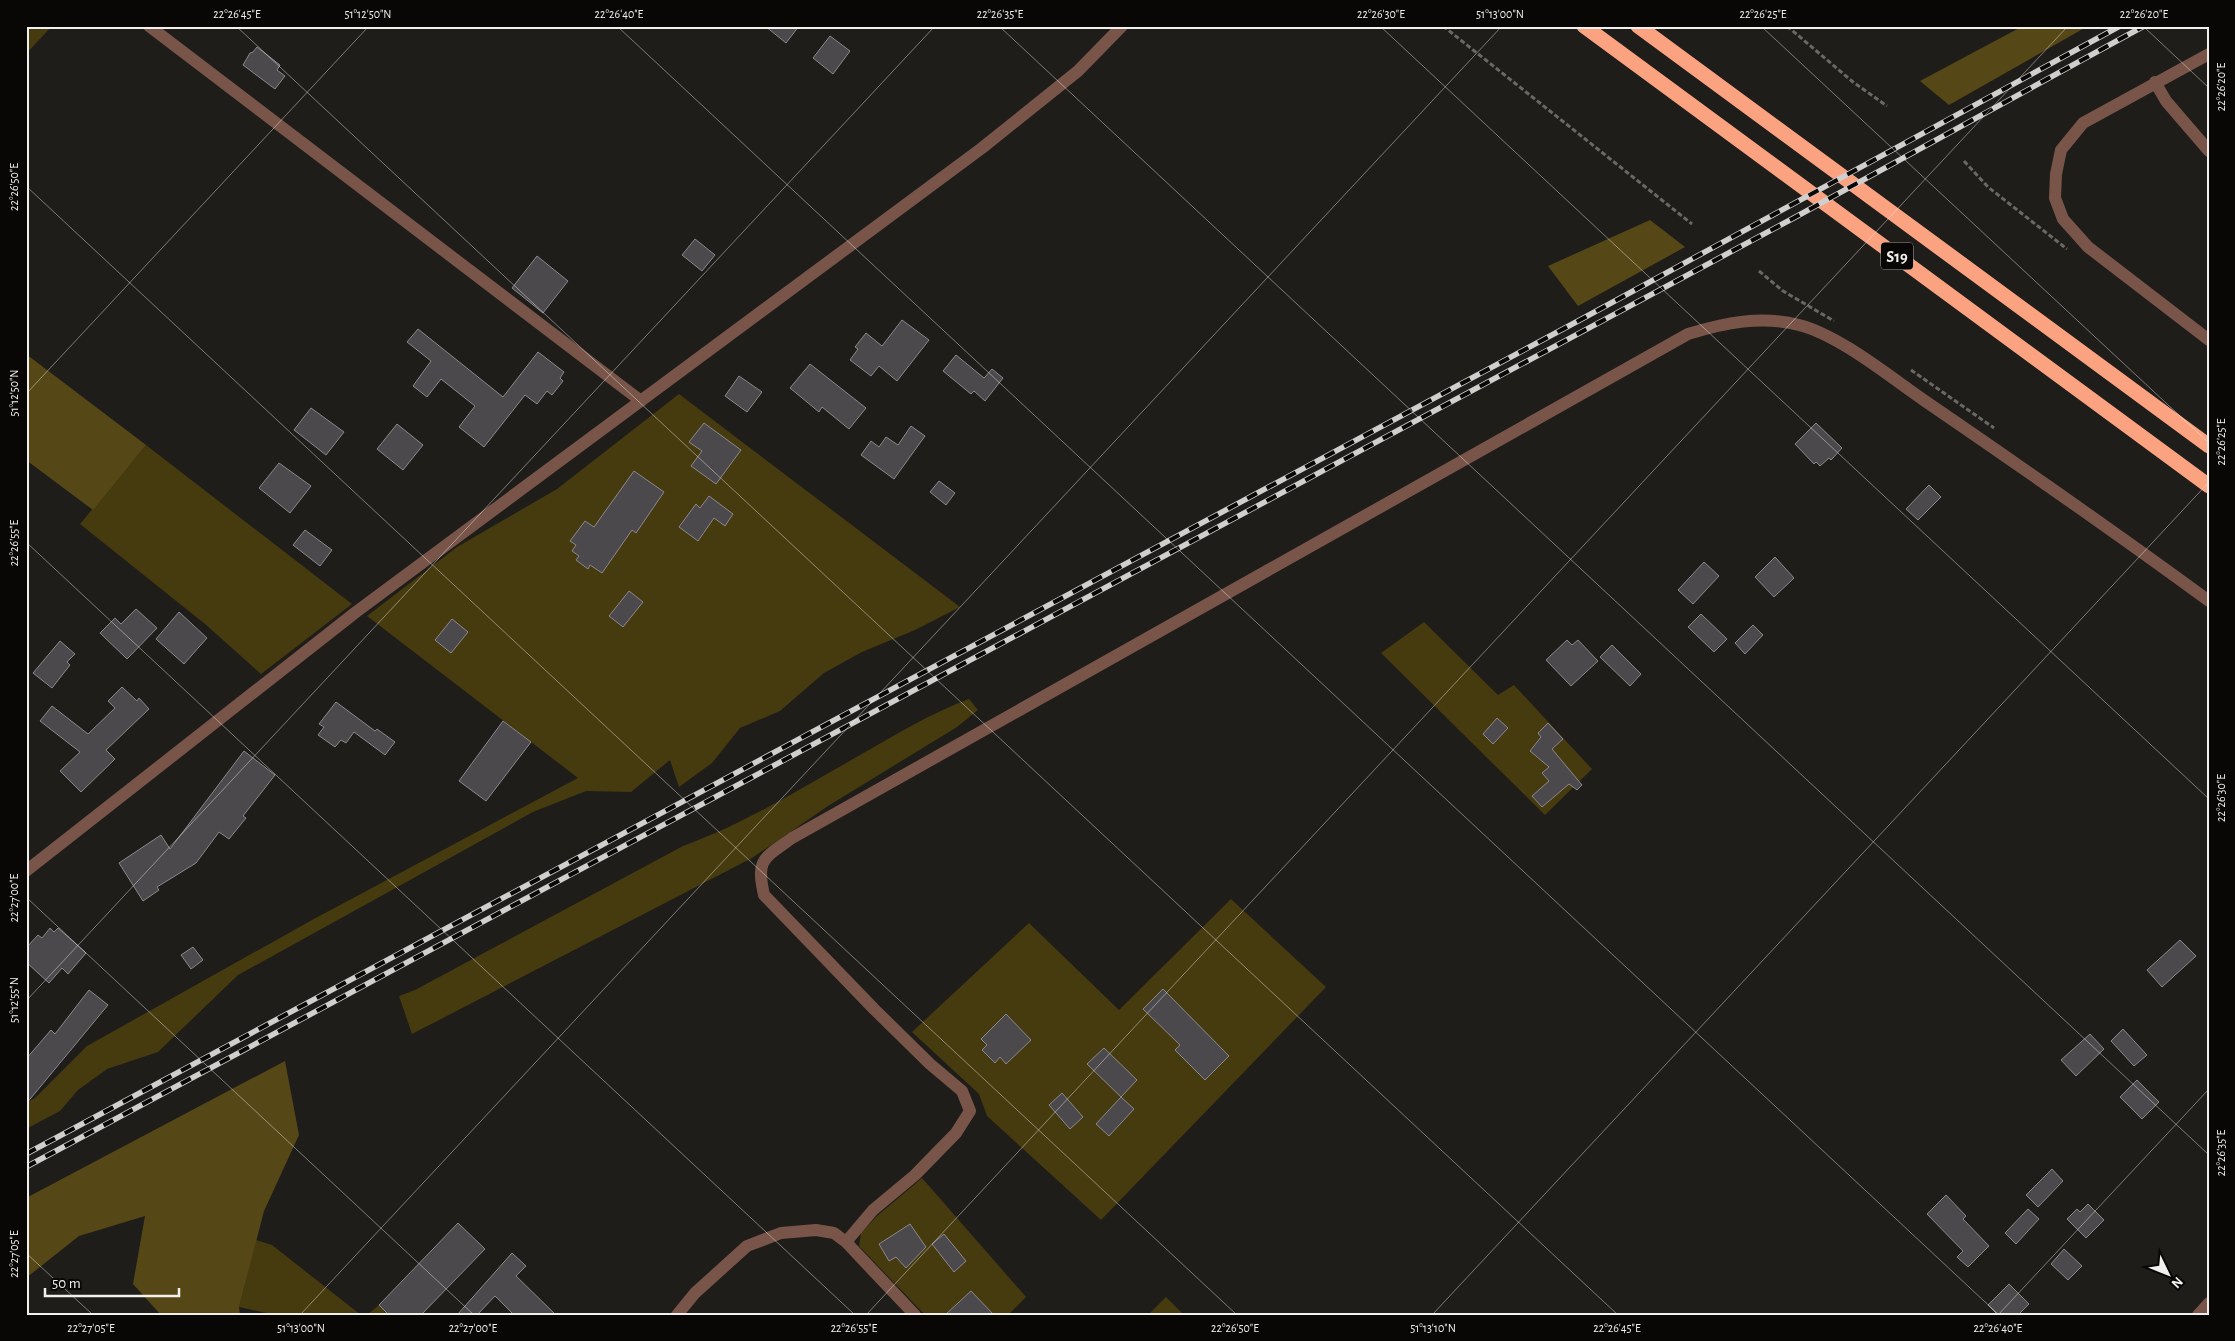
<svg xmlns="http://www.w3.org/2000/svg" width="2235" height="1341" font-family="'Alegreya Sans',sans-serif">
<style>
.green{fill:#463a0f}
.forest{fill:#564816}
.building{fill:#4c494d;stroke:#8c898e}
.lines{fill:none;stroke-linecap:round;stroke-linejoin:round}
.path{stroke:#696865;stroke-width:3;stroke-dasharray:5 2.5;stroke-linecap:butt}
.minor{stroke:#785548;stroke-width:12}
.highway{stroke:#fba281;stroke-width:15}
.rail-casing{stroke:#d0cfcd;stroke-width:5.5}
.rail{stroke:#080706;stroke-width:4;stroke-dasharray:11;stroke-linecap:butt}
.ticks{fill:none;stroke:#f1f0ee;stroke-width:1;stroke-opacity:0.45}
.labels{text-anchor:middle;stroke-width:4;stroke-linejoin:round;paint-order:stroke}
.shield{fill:#080706;stroke:#abaaa8;stroke-width:1}
.shield-label{font-size:16px;font-weight:bold;fill:#f1f0ee}
.neatline{fill:none;stroke:#f1f0ee;stroke-width:2}
.ticks-label{font-size:12px;text-anchor:middle;fill:#f1f0ee}
</style>
<rect width="100%" height="100%" fill="#1e1d19"/>
<path class="green" d="M 26,26 L 52,26 L 26,54 Z
M 679,394 L 960,607 L 915,630 L 862,652 L 824,673 L 780,711 L 740,728 L 712,763 L 679,787 L 670,760 L 631,792 L 586,791 L 533,812 L 238,975 L 158,1052 L 107,1069 L 78,1090 L 60,1111 L 26,1129 L 26,1103 L 35,1098 L 87,1046 L 312,920 L 578,778 L 367,616 L 457,547 L 557,489 Z
M 146,445 L 352,604 L 261,674 L 205,624 L 80,524 Z
M 1424,622 L 1498,695 L 1514,685 L 1592,769 L 1545,815 L 1381,653 Z
M 969,699 L 978,710 L 957,727 L 828,806 L 752,858 L 412,1034 L 399,996 L 415,990 L 683,846 C 746,823 802,788 860,755 C 897,734 929,714 969,699 Z
M 1231,899 L 1326,987 L 1101,1220 L 987,1116 L 979,1094 L 912,1032 L 1029,923 L 1119,1010 Z
M 922,1178 L 1026,1297 L 1008,1315 L 925,1315 L 859,1246 L 861,1233 L 877,1216 Z
M 256,1240 L 272,1245 L 361,1315 L 275,1315 L 239,1307 Z
M 1166,1297 L 1184,1315 L 1148,1315 Z
M 379,1305 L 389,1315 L 367,1315 Z"/>
<path class="forest" d="M 2023,26 L 2088,26 L 1949,105 L 1920,81 Z
M 1650,220 L 1685,247 L 1578,306 L 1548,266 Z
M 26,354 L 146,445 L 93,510 L 26,460 Z
M 285,1061 L 299,1135 L 264,1211 L 239,1307 L 240,1315 L 161,1315 L 133,1284 L 145,1216 L 79,1236 L 26,1278 L 26,1198 Z"/>
<path class="building" d="M 765,26 L 799,26 L 786,43 Z
M 830,36 L 850,51 L 833,74 L 813,58 Z
M 257,47 L 280,65 L 277,70 L 285,76 L 275,89 L 243,65 L 250,53 L 253,52 Z
M 695,239 L 715,255 L 702,271 L 682,255 Z
M 537,256 L 568,281 L 543,313 L 512,288 Z
M 902,320 L 929,340 L 897,381 L 879,366 L 871,376 L 850,360 L 858,349 L 855,347 L 866,333 L 882,346 Z
M 418,329 L 503,397 L 538,352 L 564,372 L 560,378 L 563,381 L 552,395 L 547,391 L 537,404 L 525,395 L 484,447 L 459,427 L 475,406 L 441,379 L 427,397 L 413,386 L 431,361 L 407,342 Z
M 956,355 L 984,378 L 992,369 L 1003,378 L 985,401 L 974,391 L 971,394 L 943,371 Z
M 810,364 L 866,408 L 849,429 L 822,407 L 819,412 L 790,388 Z
M 739,376 L 762,392 L 747,412 L 725,396 Z
M 311,408 L 344,432 L 326,455 L 294,430 Z
M 704,423 L 741,450 L 716,484 L 691,466 L 702,451 L 689,442 Z
M 1816,423 L 1842,448 L 1831,460 L 1829,458 L 1820,466 L 1816,462 L 1814,464 L 1795,444 Z
M 397,424 L 423,445 L 403,470 L 377,449 Z
M 911,426 L 925,436 L 894,479 L 861,455 L 871,441 L 879,447 L 886,437 L 898,445 Z
M 279,463 L 311,486 L 290,513 L 259,488 Z
M 634,471 L 664,492 L 636,533 L 632,530 L 602,573 L 590,565 L 588,569 L 576,560 L 579,556 L 572,551 L 576,545 L 570,541 L 585,521 L 594,527 Z
M 939,481 L 955,493 L 946,505 L 930,492 Z
M 1929,485 L 1941,497 L 1918,520 L 1906,509 Z
M 709,496 L 733,514 L 725,526 L 714,518 L 698,541 L 679,527 L 696,504 L 700,508 Z
M 305,530 L 332,550 L 320,566 L 293,545 Z
M 1775,557 L 1794,578 L 1774,597 L 1755,577 Z
M 1704,562 L 1719,576 L 1693,604 L 1678,590 Z
M 629,591 L 643,602 L 623,627 L 609,616 Z
M 136,609 L 157,628 L 127,659 L 100,633 L 115,618 L 121,624 Z
M 179,612 L 207,638 L 184,664 L 156,639 Z
M 1701,614 L 1727,639 L 1714,652 L 1688,627 Z
M 452,619 L 468,632 L 451,653 L 435,640 Z
M 1753,625 L 1763,635 L 1745,654 L 1735,643 Z
M 1567,640 L 1572,645 L 1578,640 L 1598,661 L 1571,686 L 1546,660 Z
M 60,641 L 75,654 L 67,662 L 70,665 L 52,688 L 33,673 Z
M 1612,645 L 1641,674 L 1630,686 L 1600,657 Z
M 122,687 L 137,701 L 139,698 L 149,709 L 106,750 L 115,759 L 81,792 L 60,771 L 80,752 L 40,721 L 52,706 L 88,734 L 115,708 L 108,701 Z
M 336,702 L 375,731 L 377,729 L 395,742 L 385,755 L 354,732 L 346,743 L 341,740 L 335,747 L 318,735 L 324,727 L 319,724 Z
M 1497,718 L 1508,728 L 1493,744 L 1483,734 Z
M 503,721 L 531,742 L 486,801 L 459,781 Z
M 1548,723 L 1563,739 L 1552,749 L 1582,785 L 1577,790 L 1569,784 L 1542,807 L 1532,796 L 1549,781 L 1542,773 L 1549,767 L 1530,751 L 1541,737 L 1538,733 Z
M 244,751 L 275,775 L 243,816 L 246,818 L 229,839 L 219,832 L 196,863 L 157,887 L 159,890 L 143,901 L 119,863 L 161,835 L 170,849 Z
M 50,928 L 54,932 L 58,928 L 86,953 L 68,974 L 62,968 L 49,983 L 26,962 L 26,948 L 38,935 L 42,938 Z
M 2180,940 L 2196,956 L 2162,987 L 2147,970 Z
M 193,947 L 203,960 L 191,969 L 181,955 Z
M 1163,989 L 1229,1056 L 1205,1080 L 1175,1050 L 1180,1045 L 1143,1009 Z
M 89,990 L 108,1005 L 26,1104 L 26,1059 L 51,1030 L 55,1034 Z
M 1006,1014 L 1031,1040 L 1006,1064 L 1000,1057 L 995,1063 L 982,1050 L 987,1045 L 981,1039 Z
M 2123,1029 L 2147,1055 L 2134,1066 L 2111,1041 Z
M 2090,1034 L 2104,1049 L 2076,1076 L 2061,1060 Z
M 1104,1048 L 1137,1080 L 1121,1097 L 1087,1064 Z
M 2137,1080 L 2159,1102 L 2142,1119 L 2120,1097 Z
M 1062,1093 L 1083,1117 L 1070,1129 L 1049,1105 Z
M 1121,1097 L 1134,1109 L 1109,1136 L 1096,1124 Z
M 2052,1169 L 2063,1181 L 2038,1207 L 2026,1195 Z
M 1946,1195 L 1966,1216 L 1963,1219 L 1989,1246 L 1968,1267 L 1957,1257 L 1963,1251 L 1927,1214 Z
M 2088,1204 L 2104,1220 L 2086,1238 L 2067,1219 L 2077,1209 L 2080,1212 Z
M 2028,1209 L 2039,1219 L 2016,1244 L 2005,1233 Z
M 458,1223 L 485,1249 L 421,1315 L 389,1315 L 379,1305 Z
M 910,1224 L 926,1247 L 906,1268 L 896,1257 L 889,1261 L 879,1244 Z
M 944,1234 L 966,1261 L 954,1272 L 932,1244 Z
M 2064,1249 L 2082,1266 L 2068,1280 L 2051,1264 Z
M 512,1253 L 526,1266 L 516,1276 L 556,1315 L 514,1315 L 495,1296 L 477,1315 L 457,1315 Z
M 2009,1284 L 2029,1304 L 2018,1315 L 1998,1315 L 1988,1305 Z
M 971,1291 L 994,1315 L 945,1315 Z"/>
<g class="lines">
<path class="path" d="M 1443,26 L 1692,224
M 1787,26 L 1853,82 L 1887,106
M 1964,161 L 1988,187 L 2067,249
M 1759,271 L 1783,291 L 1834,321
M 1911,370 L 1994,428"/>
<path class="minor" d="M 149,26 L 641,401
M 2209,54 L 2083,123 L 2061,150 L 2056,174 L 2055,198 L 2063,219 L 2088,247 L 2209,340
M 2155,82 L 2166,101 L 2209,151
M 26,871 L 356,612 L 982,148 L 1078,71 L 1122,26
M 846,1242 L 873,1210 L 915,1175 L 956,1133 L 970,1111 L 962,1091 L 930,1064 L 874,1009 L 764,895 C 756,859 763,859 792,838 L 1688,334 C 1724,323 1761,315 1799,325 C 1839,335 1890,377 1925,401 C 2020,466 2115,532 2209,601
M 677,1315 L 695,1293 L 747,1246 L 781,1233 L 816,1230 L 834,1233 L 846,1242 L 915,1315
M 2198,1315 L 2209,1303"/>
<path class="highway" d="M 1584,26 L 2209,486
M 1638,26 L 2209,446"/>
<g class="rail-casing">
<path id="rail" d="M 26,1154 L 1578,321 L 2120,26
M 26,1167 L 1790,220 L 2144,26"/>
</g>
<use href="#rail" class="rail"/>
</g>
<path class="ticks" d="M 236,26 L 1618,1315M 617,26 L 1999,1315M 999,26 L 2209,1155M 1380,26 L 2209,799M 1761,26 L 2209,443M 2143,26 L 2209,88M 26,186 L 1237,1315M 26,394 L 369,26M 26,542 L 855,1315M 26,897 L 474,1315M 26,1001 L 935,26M 26,1253 L 93,1315M 300,1315 L 1502,26M 866,1315 L 2068,26M 1432,1315 L 2209,482M 1998,1315 L 2209,1089"/>
<g class="labels">
<rect class="shield" x="1881" y="242.5" width="32" height="27" rx="4"/>
<g class="shield-label">
<text x="1897" y="262">S19</text>
</g>
</g>
<rect width="2235" height="1341" fill="none" stroke="#080706" stroke-width="55"/>
<g transform="translate(2168 1274) rotate(133)" stroke="#080706" stroke-width="4" paint-order="stroke">
<path d="M0-4L9 19L0 12L-9 19Z" fill="#f1f0ee"/>
<text y="-8" font-size="14" font-weight="bold" text-anchor="middle" fill="#f1f0ee">N</text>
</g>
<path d="M45 1288v8h134v-8" fill="none" stroke="#f1f0ee" stroke-width="2.5"/>
<text x="52" y="1288" font-size="15" fill="#f1f0ee" stroke="#080706" stroke-width="4" paint-order="stroke">50 m</text>
<rect x="28" y="28" width="2180" height="1286" class="neatline"/>
<g class="ticks-label">
<text x="237" y="18">22°26'45"E</text>
<text x="368" y="18">51°12'50"N</text>
<text x="619" y="18">22°26'40"E</text>
<text x="1000" y="18">22°26'35"E</text>
<text x="1381" y="18">22°26'30"E</text>
<text x="1500" y="18">51°13'00"N</text>
<text x="1763" y="18">22°26'25"E</text>
<text x="2144" y="18">22°26'20"E</text>
<text transform="translate(2221 87) rotate(-90)" y="4">22°26'20"E</text>
<text transform="translate(14 187) rotate(-90)" y="4">22°26'50"E</text>
<text transform="translate(14 393) rotate(-90)" y="4">51°12'50"N</text>
<text transform="translate(2221 442) rotate(-90)" y="4">22°26'25"E</text>
<text transform="translate(14 543) rotate(-90)" y="4">22°26'55"E</text>
<text transform="translate(2221 798) rotate(-90)" y="4">22°26'30"E</text>
<text transform="translate(14 898) rotate(-90)" y="4">22°27'00"E</text>
<text transform="translate(14 1000) rotate(-90)" y="4">51°12'55"N</text>
<text transform="translate(2221 1153) rotate(-90)" y="4">22°26'35"E</text>
<text transform="translate(14 1254) rotate(-90)" y="4">22°27'05"E</text>
<text x="91" y="1332">22°27'05"E</text>
<text x="301" y="1332">51°13'00"N</text>
<text x="473" y="1332">22°27'00"E</text>
<text x="854" y="1332">22°26'55"E</text>
<text x="1235" y="1332">22°26'50"E</text>
<text x="1433" y="1332">51°13'10"N</text>
<text x="1617" y="1332">22°26'45"E</text>
<text x="1998" y="1332">22°26'40"E</text>
</g>
</svg>
